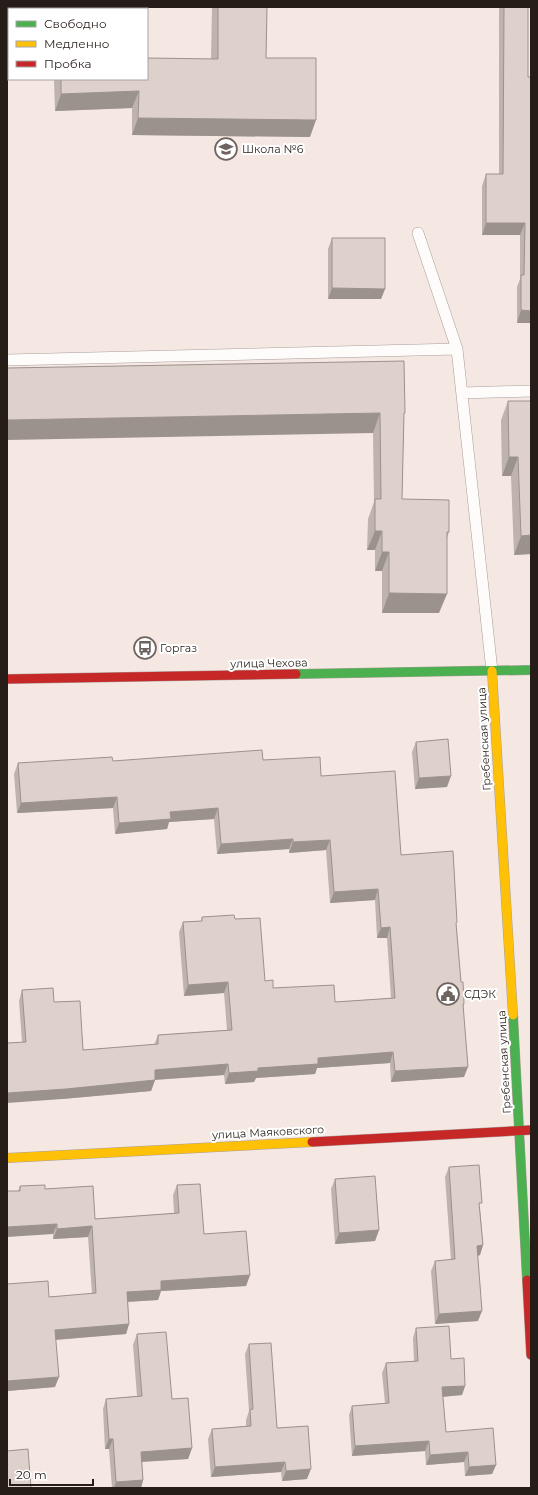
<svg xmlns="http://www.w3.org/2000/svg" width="538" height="1495" font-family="Montserrat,sans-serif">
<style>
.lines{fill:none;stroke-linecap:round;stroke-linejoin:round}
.lane-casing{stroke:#a99e9a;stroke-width:12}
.fast-casing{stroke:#a99e9a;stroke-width:10}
.slow-casing{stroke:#a99e9a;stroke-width:10}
.jam-casing{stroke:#a99e9a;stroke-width:10}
.lane{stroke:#fefcfb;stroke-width:11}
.fast{stroke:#4caf50;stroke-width:9}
.slow{stroke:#ffc107;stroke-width:9}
.jam{stroke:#c62828;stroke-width:9}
.wall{fill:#bfb3ae}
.shaded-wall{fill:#9b928d}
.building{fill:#ded0ca;stroke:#9b928d}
.labels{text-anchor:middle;stroke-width:4;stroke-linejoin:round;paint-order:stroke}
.poi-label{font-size:11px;fill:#261c18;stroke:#fff;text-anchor:start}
.street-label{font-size:11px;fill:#261c18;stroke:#fff}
</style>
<rect width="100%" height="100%" fill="#f5e8e3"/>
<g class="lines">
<g class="lane-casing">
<path id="lane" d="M 418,233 L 457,349 L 492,671
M 7,360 L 457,349
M 462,393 L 531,391"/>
</g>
<g class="fast-casing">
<path id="fast" d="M 296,674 L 531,670
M 513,1015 L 527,1280"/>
</g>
<g class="slow-casing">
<path id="slow" d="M 492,671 L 513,1015
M 7,1158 L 312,1142"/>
</g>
<g class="jam-casing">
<path id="jam" d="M 7,679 L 296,674
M 312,1142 L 531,1130
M 527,1280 L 531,1355"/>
</g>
<use href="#lane" class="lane"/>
<use href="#fast" class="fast"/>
<use href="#slow" class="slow"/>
<use href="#jam" class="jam"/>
</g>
<path class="wall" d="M 51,7 L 111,7 L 111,9 L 51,9 Z
M 212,7 L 267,7 L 266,58 L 310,137 L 132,135 L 132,108 L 55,111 L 54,79 L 147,79 L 211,59 Z
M 499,7 L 528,7 L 528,77 L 531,77 L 531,323 L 517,323 L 517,287 L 520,279 L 520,235 L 482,235 L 482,186 L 486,174 L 499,174 Z
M 332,238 L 385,289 L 381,299 L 328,299 L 328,249 Z
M 7,368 L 404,416 L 402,499 L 449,532 L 447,538 L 439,613 L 382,613 L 382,571 L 375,571 L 375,550 L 367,550 L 368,519 L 374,502 L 373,433 Z
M 508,401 L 531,401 L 531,554 L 514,555 L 511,476 L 502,476 L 501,420 Z
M 416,742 L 447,787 L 415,789 L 412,752 Z
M 263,760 L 321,776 L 401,855 L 456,925 L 461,982 L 464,1004 L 463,1007 L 464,1077 L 391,1082 L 390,1063 L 317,1068 L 315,1074 L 256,1078 L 254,1082 L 225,1084 L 224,1075 L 155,1080 L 151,1091 L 62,1099 L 22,1042 L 19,1001 L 22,990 L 54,1002 L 83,1050 L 154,1045 L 158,1035 L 227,1030 L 224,993 L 184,996 L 179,932 L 183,922 L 201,921 L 202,917 L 235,919 L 265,981 L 273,988 L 335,1002 L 391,998 L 387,938 L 377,938 L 375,900 L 330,903 L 326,850 L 289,853 L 289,849 L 217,854 L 214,819 L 169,822 L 167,829 L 115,834 L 113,808 L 17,813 L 14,774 L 18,763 L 113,761 Z
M 449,1167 L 480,1208 L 483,1245 L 480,1255 L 478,1256 L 478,1321 L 435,1324 L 431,1271 L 435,1261 L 451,1260 L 445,1177 Z
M 335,1179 L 379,1230 L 375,1241 L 335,1244 L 331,1189 Z
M 177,1185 L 204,1234 L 250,1275 L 246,1286 L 161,1291 L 158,1300 L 128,1302 L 129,1324 L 126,1334 L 56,1340 L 55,1387 L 7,1391 L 7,1284 L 49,1297 L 92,1294 L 88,1237 L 53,1239 L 53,1234 L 18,1191 L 20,1186 L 45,1189 L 95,1219 L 174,1213 L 173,1195 Z
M 416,1328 L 451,1359 L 465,1386 L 462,1395 L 443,1397 L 446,1432 L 496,1465 L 492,1474 L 465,1476 L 464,1462 L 426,1465 L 425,1451 L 352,1456 L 349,1415 L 352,1406 L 385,1403 L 382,1373 L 386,1363 L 414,1361 L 413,1338 Z
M 137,1334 L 172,1399 L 192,1448 L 188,1459 L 142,1462 L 143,1480 L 141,1488 L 112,1488 L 109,1449 L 105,1449 L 103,1409 L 106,1399 L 137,1396 L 133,1345 Z
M 249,1344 L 277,1428 L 307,1479 L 282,1481 L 281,1472 L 211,1477 L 208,1439 L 212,1429 L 246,1426 L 246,1420 L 249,1411 L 245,1354 Z"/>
<path class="shaded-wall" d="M 139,91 L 132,108 L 55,111 L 61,94 Z
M 138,118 L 316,120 L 310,137 L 132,135 Z
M 486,223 L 525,223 L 520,235 L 482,235 Z
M 332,288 L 385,289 L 381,299 L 328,299 Z
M 521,310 L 531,311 L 531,323 L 517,323 Z
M 380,413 L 373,433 L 7,440 L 7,420 Z
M 509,457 L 518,457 L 511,476 L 502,476 Z
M 375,531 L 382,531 L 375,550 L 367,550 Z
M 531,535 L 531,554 L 514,555 L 521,536 Z
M 382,552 L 389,552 L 382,571 L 375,571 Z
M 389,593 L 447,594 L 439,613 L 382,613 Z
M 451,776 L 447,787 L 415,789 L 419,778 Z
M 117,797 L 113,808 L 17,813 L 21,803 Z
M 218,808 L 214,819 L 169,822 L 167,829 L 115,834 L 119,823 L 170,812 Z
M 293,839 L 289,849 L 217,854 L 221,844 Z
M 330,840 L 326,850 L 289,853 L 293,842 Z
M 378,889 L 375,900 L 330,903 L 334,892 Z
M 390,927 L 387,938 L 377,938 L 381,928 Z
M 228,982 L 224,993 L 184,996 L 188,985 Z
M 393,1052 L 390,1063 L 317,1068 L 315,1074 L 256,1078 L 254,1082 L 225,1084 L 229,1073 L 318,1058 Z
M 228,1064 L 224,1075 L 151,1080 L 155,1070 Z
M 468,1067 L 464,1077 L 391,1082 L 395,1071 Z
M 155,1080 L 151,1091 L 62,1099 L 7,1103 L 7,1093 Z
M 57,1224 L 53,1234 L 7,1237 L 7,1227 Z
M 92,1226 L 88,1237 L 53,1239 L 57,1229 Z
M 379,1230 L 375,1241 L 335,1244 L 339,1233 Z
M 483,1245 L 480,1255 L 473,1256 L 477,1246 Z
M 250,1275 L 246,1286 L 161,1291 L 158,1300 L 123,1302 L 127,1292 L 161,1281 Z
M 482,1311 L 478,1321 L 435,1324 L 439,1314 Z
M 129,1324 L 126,1334 L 52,1340 L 55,1330 Z
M 59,1377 L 55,1387 L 7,1391 L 7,1381 Z
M 465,1386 L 462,1395 L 439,1397 L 442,1387 Z
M 109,1439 L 113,1439 L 109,1449 L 105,1449 Z
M 429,1441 L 425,1451 L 352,1456 L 355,1446 Z
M 192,1448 L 188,1459 L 138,1462 L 141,1452 Z
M 468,1452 L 464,1462 L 426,1465 L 430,1455 Z
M 285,1462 L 281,1472 L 211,1477 L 215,1467 Z
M 496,1465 L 492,1474 L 465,1476 L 469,1467 Z
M 311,1469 L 307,1479 L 282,1481 L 286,1471 Z
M 143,1480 L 141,1488 L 114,1488 L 116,1482 Z"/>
<path class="building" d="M 58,7 L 111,7 L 111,9 L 58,9 Z
M 218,7 L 267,7 L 266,58 L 316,58 L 316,120 L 138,118 L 139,91 L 61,94 L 61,79 L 147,79 L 147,58 L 218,59 Z
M 504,7 L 528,7 L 528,77 L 531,77 L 531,311 L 521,310 L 521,275 L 524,275 L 525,223 L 486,223 L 486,174 L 503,174 Z
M 332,238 L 385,238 L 385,289 L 332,288 Z
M 404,361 L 405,413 L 404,413 L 402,499 L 449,500 L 449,532 L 447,532 L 447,594 L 389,593 L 389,552 L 382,552 L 382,531 L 375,531 L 375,499 L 381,499 L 380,413 L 7,420 L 7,368 Z
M 508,401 L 531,401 L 531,535 L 521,536 L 518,457 L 509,457 Z
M 448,739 L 451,776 L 419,778 L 416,742 Z
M 262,750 L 263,760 L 320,757 L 321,776 L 395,771 L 401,855 L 453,851 L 457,922 L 456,923 L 461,982 L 463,982 L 464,1004 L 463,1004 L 468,1067 L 395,1071 L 393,1052 L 318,1058 L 318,1064 L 258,1068 L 258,1071 L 229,1073 L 228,1064 L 155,1070 L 155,1080 L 66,1089 L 7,1093 L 7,1043 L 26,1042 L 22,990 L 53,988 L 54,1002 L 80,1001 L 83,1050 L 158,1044 L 158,1035 L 232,1030 L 228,982 L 188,985 L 183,922 L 202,921 L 202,917 L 234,915 L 235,919 L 260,918 L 265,981 L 273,980 L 273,988 L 334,985 L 335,1002 L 395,998 L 390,927 L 381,928 L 378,889 L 334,892 L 330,840 L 293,842 L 293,839 L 221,844 L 218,808 L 170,812 L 171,819 L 119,823 L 117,797 L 21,803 L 18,763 L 112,757 L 113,761 Z
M 479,1165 L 482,1203 L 479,1203 L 483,1245 L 477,1246 L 482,1311 L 439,1314 L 435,1261 L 455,1259 L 449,1167 Z
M 375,1176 L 379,1230 L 339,1233 L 335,1179 Z
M 200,1184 L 204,1234 L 246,1231 L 250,1275 L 161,1281 L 161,1290 L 127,1292 L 129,1324 L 55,1330 L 59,1377 L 7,1381 L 7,1284 L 48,1281 L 49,1297 L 96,1293 L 92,1226 L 57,1229 L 57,1224 L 7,1227 L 8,1233 L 7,1233 L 7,1191 L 20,1191 L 20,1186 L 45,1185 L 45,1189 L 93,1186 L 95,1219 L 179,1213 L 177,1185 Z
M 449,1326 L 451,1359 L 464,1358 L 465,1386 L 442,1387 L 446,1432 L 493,1428 L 496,1465 L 469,1467 L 468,1452 L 430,1455 L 429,1441 L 355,1446 L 352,1406 L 389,1403 L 386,1363 L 418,1361 L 416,1328 Z
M 166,1332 L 172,1399 L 188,1398 L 192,1448 L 141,1452 L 143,1480 L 116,1482 L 113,1439 L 109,1439 L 106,1399 L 142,1396 L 137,1334 Z
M 271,1343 L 277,1428 L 308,1426 L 311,1469 L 286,1471 L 285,1462 L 215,1467 L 212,1429 L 251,1426 L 250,1410 L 253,1409 L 249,1344 Z
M 28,1449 L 31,1488 L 7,1488 L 7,1451 Z"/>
<defs>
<g id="school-ring" transform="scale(1.15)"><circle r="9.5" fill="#fff" stroke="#6e635f" stroke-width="1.5"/><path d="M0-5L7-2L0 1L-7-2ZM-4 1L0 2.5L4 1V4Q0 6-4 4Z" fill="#6e635f"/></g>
<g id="bus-ring" transform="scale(1.15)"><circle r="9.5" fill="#fff" stroke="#6e635f" stroke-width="1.5"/><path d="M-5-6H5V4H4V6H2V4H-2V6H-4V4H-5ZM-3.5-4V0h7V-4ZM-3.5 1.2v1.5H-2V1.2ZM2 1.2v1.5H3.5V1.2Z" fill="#6e635f"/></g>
<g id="civic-ring" transform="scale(1.15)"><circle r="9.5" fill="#fff" stroke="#6e635f" stroke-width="1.5"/><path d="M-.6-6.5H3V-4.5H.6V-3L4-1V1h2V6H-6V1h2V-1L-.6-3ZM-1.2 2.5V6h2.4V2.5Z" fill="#6e635f"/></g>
</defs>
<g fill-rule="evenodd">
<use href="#school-ring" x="226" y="149"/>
<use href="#bus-ring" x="145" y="648"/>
<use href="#civic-ring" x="448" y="994"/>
</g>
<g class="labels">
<g class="poi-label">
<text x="242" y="153">Школа №6</text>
<text x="160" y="652">Горгаз</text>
<text x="464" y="998">СДЭК</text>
</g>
<g class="street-label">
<text transform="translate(269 663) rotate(-1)" y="4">улица Чехова</text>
<text transform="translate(484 739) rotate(-93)" y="4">Гребенская улица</text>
<text transform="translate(504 1062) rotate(-93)" y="4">Гребенская улица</text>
<text transform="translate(268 1132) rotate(-3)" y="4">улица Маяковского</text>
</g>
</g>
<rect width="538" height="1495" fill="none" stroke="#261c18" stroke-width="16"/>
<rect x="8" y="8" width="140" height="72" fill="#ffffff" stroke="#a8a4a3"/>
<rect x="16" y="21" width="20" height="6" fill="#4caf50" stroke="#a8a4a3"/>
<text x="44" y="28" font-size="12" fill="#261c18">Свободно</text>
<rect x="16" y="41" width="20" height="6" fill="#ffc107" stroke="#a8a4a3"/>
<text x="44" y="48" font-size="12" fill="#261c18">Медленно</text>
<rect x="16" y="61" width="20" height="6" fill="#c62828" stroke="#a8a4a3"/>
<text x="44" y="68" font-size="12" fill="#261c18">Пробка</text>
<path d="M10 1479v6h83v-6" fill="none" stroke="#261c18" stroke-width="2"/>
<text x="16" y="1479" font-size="12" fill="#261c18" stroke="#ffffff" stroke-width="3" paint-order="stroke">20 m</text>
</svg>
